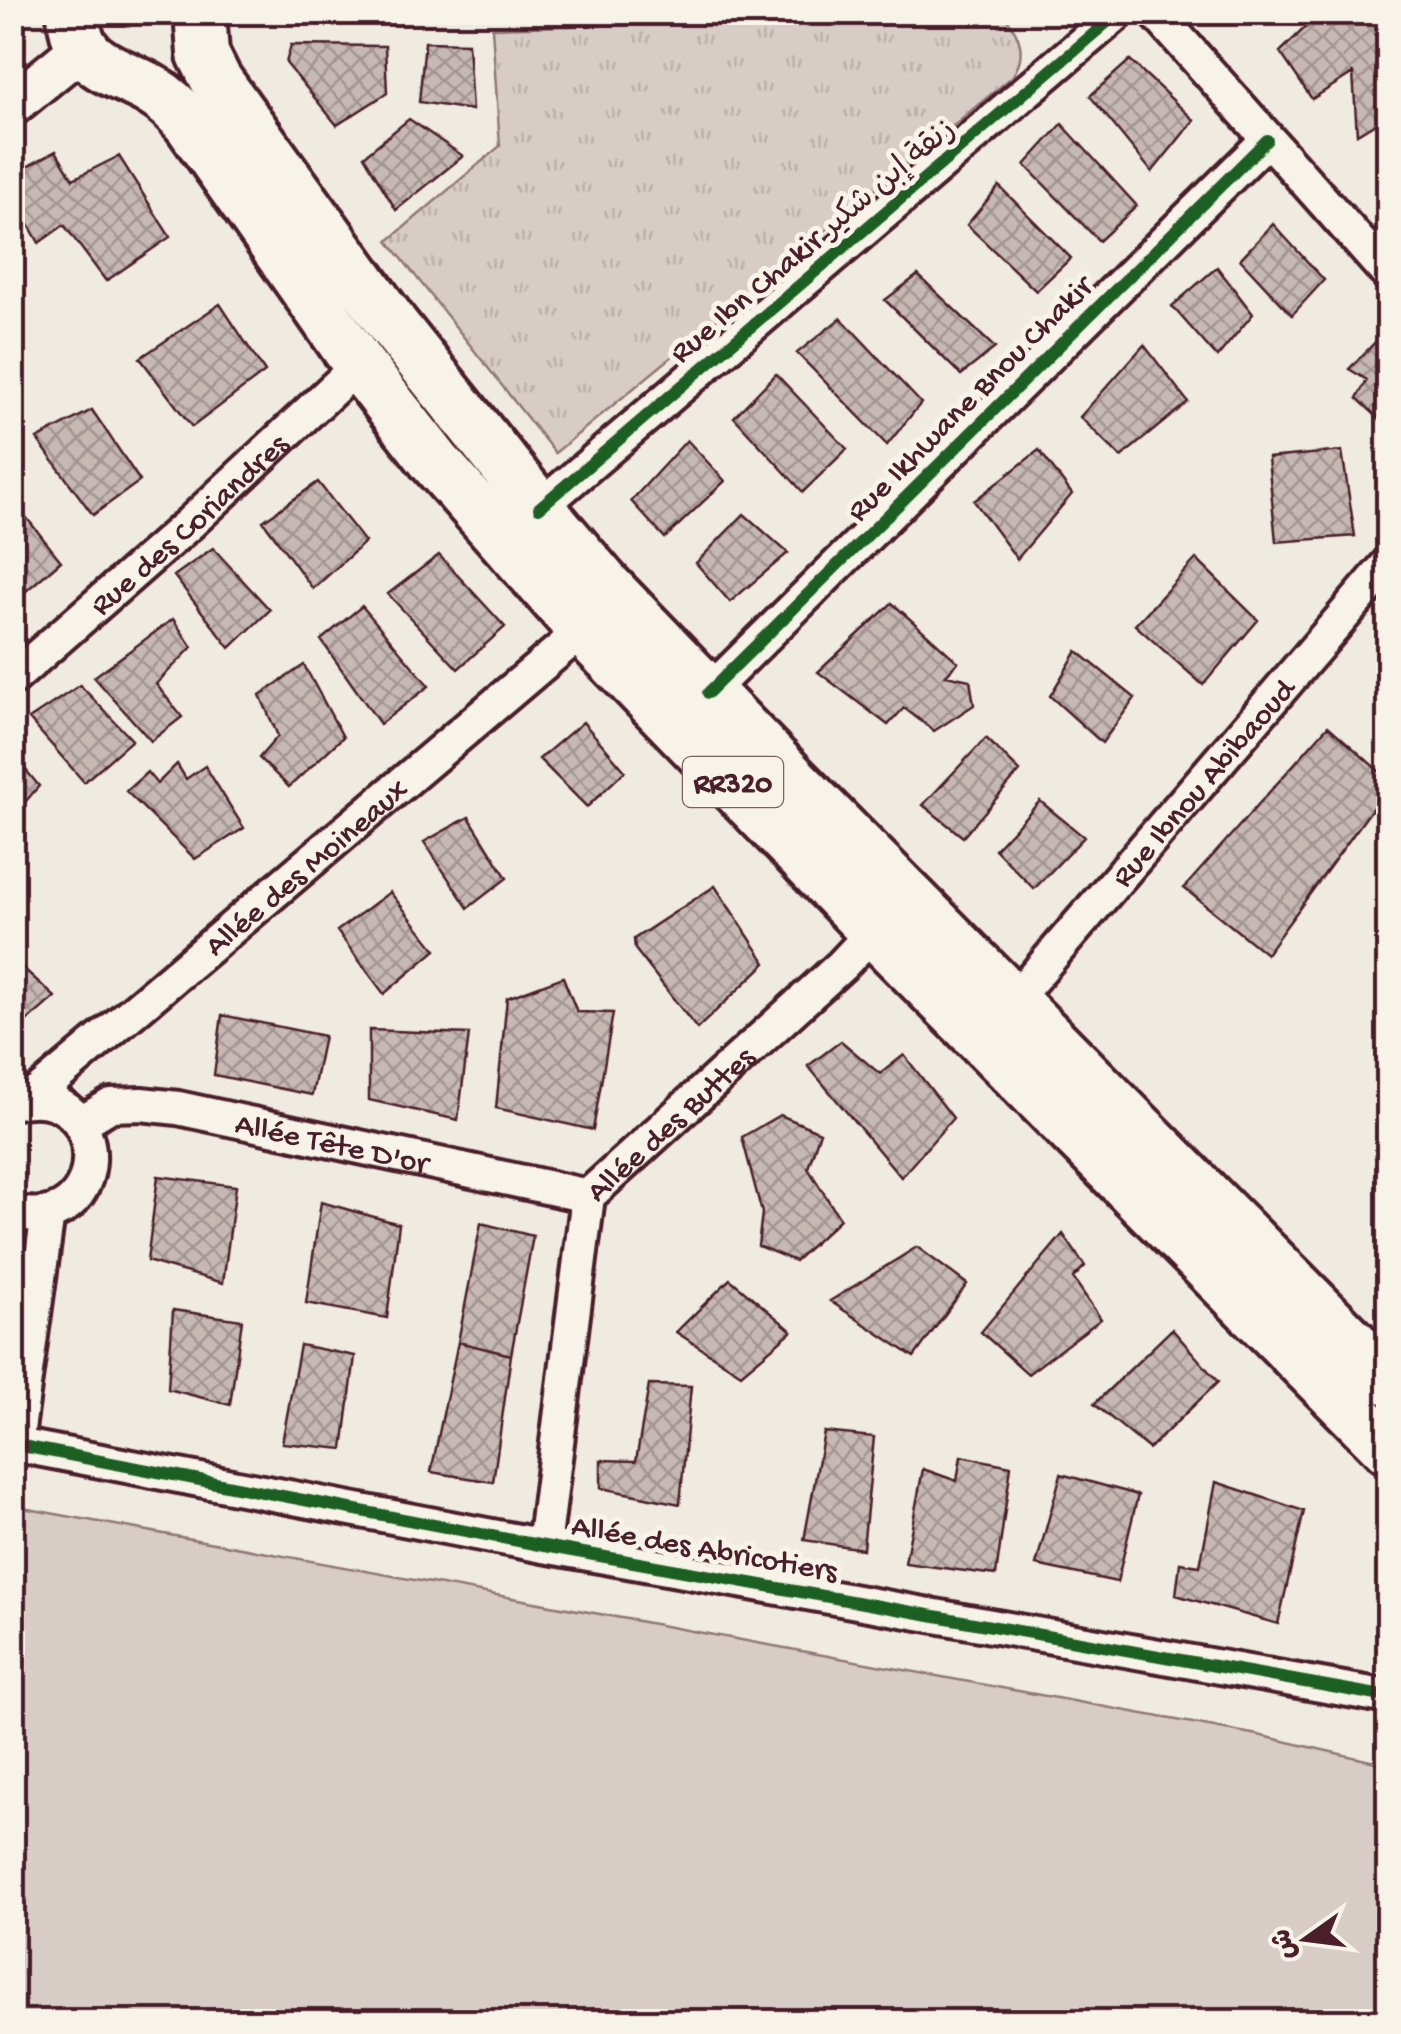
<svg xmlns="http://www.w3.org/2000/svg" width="1401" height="2034" font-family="'Gochi Hand','Playpen Sans Arabic',sans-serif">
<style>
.grass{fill:url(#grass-tufts);stroke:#917678;stroke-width:2.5}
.pitch{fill:#d8cdc6;stroke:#917678;stroke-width:2.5}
.building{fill:url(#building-cross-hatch);stroke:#4a1f2b;stroke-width:2.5}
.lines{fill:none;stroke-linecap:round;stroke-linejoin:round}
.minor-casing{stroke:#4a1f2b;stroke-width:40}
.tertiary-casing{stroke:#4a1f2b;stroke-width:48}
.primary-casing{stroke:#4a1f2b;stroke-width:58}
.minor{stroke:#f7f3e8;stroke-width:32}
.tertiary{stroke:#f7f3e8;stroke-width:40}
.primary{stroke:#f7f3e8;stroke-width:50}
.cycleway-casing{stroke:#f7f3e8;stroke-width:19}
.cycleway{stroke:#1b5e20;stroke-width:12}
.labels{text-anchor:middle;stroke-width:10;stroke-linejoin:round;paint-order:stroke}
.shield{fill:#f7f3e8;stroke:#7e5f64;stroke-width:2.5}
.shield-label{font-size:30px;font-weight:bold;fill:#4a1f2b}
.street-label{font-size:32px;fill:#4a1f2b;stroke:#f7f3e8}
</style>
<defs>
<pattern id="grass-tufts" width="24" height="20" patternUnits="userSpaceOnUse" patternTransform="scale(2.5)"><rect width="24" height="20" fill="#d8cdc6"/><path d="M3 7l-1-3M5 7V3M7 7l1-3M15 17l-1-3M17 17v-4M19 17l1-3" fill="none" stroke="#bbb0aa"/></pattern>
<pattern id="building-cross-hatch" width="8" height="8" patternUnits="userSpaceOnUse" patternTransform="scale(2.5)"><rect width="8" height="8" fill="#c6b8b3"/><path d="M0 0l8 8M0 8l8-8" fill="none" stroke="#a39592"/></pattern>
</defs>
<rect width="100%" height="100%" fill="#f0ebe0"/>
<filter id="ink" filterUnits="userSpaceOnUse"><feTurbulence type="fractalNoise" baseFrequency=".01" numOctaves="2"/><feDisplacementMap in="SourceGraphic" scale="20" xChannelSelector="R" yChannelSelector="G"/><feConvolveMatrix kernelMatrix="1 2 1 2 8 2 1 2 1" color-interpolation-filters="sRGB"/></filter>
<g filter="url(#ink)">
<path class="grass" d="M 995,15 L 1005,16 C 1021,36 1027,55 1012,77 L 555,453 L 388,241 L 500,146 L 492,28 Z"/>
<path class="pitch" d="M 12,1506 L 1258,1735 L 1388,1765 L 1388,2021 L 13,2021 Z"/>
<path class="building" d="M 1246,12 L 1267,12 L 1258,25 Z
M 1321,12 L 1365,12 L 1374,23 L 1388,12 L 1388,147 L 1382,119 L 1357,134 L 1353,73 L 1312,99 L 1280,52 Z
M 425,42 L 468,43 L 472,110 L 419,102 Z
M 291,45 L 385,46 L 387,93 L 337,125 L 286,63 Z
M 1130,60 L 1194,120 L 1152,172 L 1090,96 Z
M 409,119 L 463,156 L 396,210 L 364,156 Z
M 1062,124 L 1137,206 L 1099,241 L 1025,165 Z
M 56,151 L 73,179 L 119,156 L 170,237 L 106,281 L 64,225 L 39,243 L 12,194 L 12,175 Z
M 999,186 L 1071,258 L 1036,291 L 967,225 Z
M 1273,224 L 1324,280 L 1292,315 L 1240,259 Z
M 1217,267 L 1253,314 L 1217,357 L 1172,306 Z
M 918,275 L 995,348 L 961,375 L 885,300 Z
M 220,304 L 265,372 L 192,427 L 140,358 Z
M 841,318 L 921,403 L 887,445 L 797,353 Z
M 1383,334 L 1388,340 L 1388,427 L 1357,398 L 1367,380 L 1349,369 Z
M 1144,345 L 1188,402 L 1121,457 L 1080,417 Z
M 776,374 L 847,449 L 803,492 L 734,417 Z
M 92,410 L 140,481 L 93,515 L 37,439 Z
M 687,440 L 725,481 L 665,538 L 631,501 Z
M 1039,450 L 1072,494 L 1017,559 L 974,501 Z
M 1342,451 L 1355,536 L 1276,542 L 1268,458 Z
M 318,482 L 365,542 L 313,589 L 263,521 Z
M 22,512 L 61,561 L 12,603 L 12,518 Z
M 744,514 L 788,553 L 730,602 L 696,563 Z
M 213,548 L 270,610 L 230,648 L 174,576 Z
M 439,555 L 505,627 L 458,669 L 388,594 Z
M 1196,559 L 1258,620 L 1203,685 L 1135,625 Z
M 892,603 L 958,662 L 946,675 L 970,680 L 974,705 L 934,731 L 904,708 L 888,725 L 818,672 Z
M 362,606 L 429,686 L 380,724 L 321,640 Z
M 173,619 L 192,647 L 156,684 L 182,717 L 151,741 L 94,677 Z
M 1077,651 L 1135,698 L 1102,743 L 1050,696 Z
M 304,665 L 343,737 L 289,787 L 259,758 L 278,736 L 260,695 Z
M 80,685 L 132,740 L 84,782 L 29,719 Z
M 583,722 L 625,771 L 587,807 L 539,759 Z
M 1328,726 L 1388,779 L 1388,787 L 1266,954 L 1184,888 Z
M 986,738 L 1020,771 L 963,837 L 923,805 Z
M 12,753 L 39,786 L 12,817 Z
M 177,764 L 186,779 L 205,766 L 244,828 L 195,859 L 126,791 L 147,772 L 157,784 Z
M 1040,801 L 1084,837 L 1034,889 L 995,849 Z
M 469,817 L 507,878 L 468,908 L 424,842 Z
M 715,886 L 766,963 L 697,1029 L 635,949 L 634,939 Z
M 390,892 L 436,950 L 384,994 L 337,931 Z
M 12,958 L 55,997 L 12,1034 Z
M 563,977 L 577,1012 L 613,1013 L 593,1130 L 496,1108 L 507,998 Z
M 222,1015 L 324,1036 L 312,1095 L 214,1075 Z
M 369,1030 L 469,1034 L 458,1120 L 369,1100 Z
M 841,1041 L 880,1074 L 904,1055 L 953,1118 L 901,1177 L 808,1066 Z
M 780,1115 L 820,1132 L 808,1168 L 840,1219 L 795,1261 L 758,1246 L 762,1213 L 742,1137 Z
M 158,1176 L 236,1186 L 223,1283 L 147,1261 Z
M 321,1202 L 399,1224 L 387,1318 L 306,1303 Z
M 481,1223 L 533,1236 L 511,1355 L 458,1342 Z
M 1063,1234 L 1085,1266 L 1073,1278 L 1101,1319 L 1028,1374 L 981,1332 Z
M 917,1247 L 967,1284 L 914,1357 L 830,1301 Z
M 730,1279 L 792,1331 L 741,1374 L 676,1332 Z
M 173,1310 L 242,1320 L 230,1405 L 168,1389 Z
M 1172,1329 L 1218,1382 L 1149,1449 L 1094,1404 Z
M 458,1342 L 511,1355 L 493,1482 L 431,1472 Z
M 300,1345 L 355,1356 L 343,1449 L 282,1443 Z
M 649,1385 L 691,1386 L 680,1504 L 601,1488 L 601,1460 L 636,1461 Z
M 824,1432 L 874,1437 L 863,1549 L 804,1540 Z
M 961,1456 L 1011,1466 L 996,1575 L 905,1563 L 923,1469 L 957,1481 Z
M 1061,1474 L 1138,1495 L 1117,1582 L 1036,1565 Z
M 1216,1482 L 1304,1511 L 1278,1624 L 1176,1595 L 1180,1563 L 1200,1566 Z"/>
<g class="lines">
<g class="minor-casing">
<g id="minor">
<path d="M 1155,12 L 1388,274"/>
<path d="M 539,508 L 1119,12"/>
<path id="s1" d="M 12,679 L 190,523 L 359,365"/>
<path d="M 708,693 L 1267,140"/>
<path id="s2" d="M 1014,1000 L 1388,564"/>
<path id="s3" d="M 29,1100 L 583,630"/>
<path id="s4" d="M 81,1123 L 111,1105 L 141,1104 L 178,1108 L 588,1196"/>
<path d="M 12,1211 C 112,1240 116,1080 17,1102"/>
<path d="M 12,1444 L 544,1546 L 1388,1697"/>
<path d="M 16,1444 L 48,1213"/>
<path id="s5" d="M 544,1546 L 588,1196 L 842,965 L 874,931"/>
</g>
</g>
<g class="tertiary-casing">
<path id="tertiary" d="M 12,105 L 83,47"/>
</g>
<g class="primary-casing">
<path id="primary" d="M 73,12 C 75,68 115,68 153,91 C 168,100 178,110 189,123 L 359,365 L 435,462 L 583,630 L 874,931 L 1388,1448
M 200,12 L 203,54 L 216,80 L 392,324 L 539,508 L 605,585 L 792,779 L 1388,1379"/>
</g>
<use href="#minor" class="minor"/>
<use href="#tertiary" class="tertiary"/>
<use href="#primary" class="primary"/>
<g class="cycleway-casing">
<path id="cycleway" d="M 539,508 L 1119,12
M 708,693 L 1267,140
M 12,1444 L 544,1546 L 1388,1697"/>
</g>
<use href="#cycleway" class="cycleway"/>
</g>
</g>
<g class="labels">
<rect class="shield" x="683" y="757" width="100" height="50" rx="8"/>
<g class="shield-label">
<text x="733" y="792">RR320</text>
</g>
<g class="street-label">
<text transform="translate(811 239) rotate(-40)" y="11">Rue Ibn Chakir زنقة إبن شكير</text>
<text transform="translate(968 397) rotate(-45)" y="11">Rue Ikhwane Bnou Chakir</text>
<text dy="11" stroke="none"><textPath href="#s1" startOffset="235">Rue des Coriandres</textPath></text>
<text dy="11" stroke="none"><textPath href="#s2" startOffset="288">Rue Ibnou Abibaoud</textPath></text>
<text dy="11" stroke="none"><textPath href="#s3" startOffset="362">Allée des Moineaux</textPath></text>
<text dy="11" stroke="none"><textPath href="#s5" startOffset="462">Allée des Buttes</textPath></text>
<text dy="11" stroke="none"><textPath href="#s4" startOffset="260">Allée Tête D'or</textPath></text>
<text transform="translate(705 1546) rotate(10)" y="11">Allée des Abricotiers</text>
</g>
</g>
<rect width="1401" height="2034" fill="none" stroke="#f7f3e8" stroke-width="50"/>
<rect x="25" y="25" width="1351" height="1984" fill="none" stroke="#4a1f2b" stroke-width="4" filter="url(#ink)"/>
<g transform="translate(1306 1939) rotate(256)" stroke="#f7f3e8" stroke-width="8" paint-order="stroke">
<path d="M0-8L18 38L0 25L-18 38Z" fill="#4a1f2b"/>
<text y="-15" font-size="28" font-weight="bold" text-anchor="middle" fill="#4a1f2b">ش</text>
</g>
</svg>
